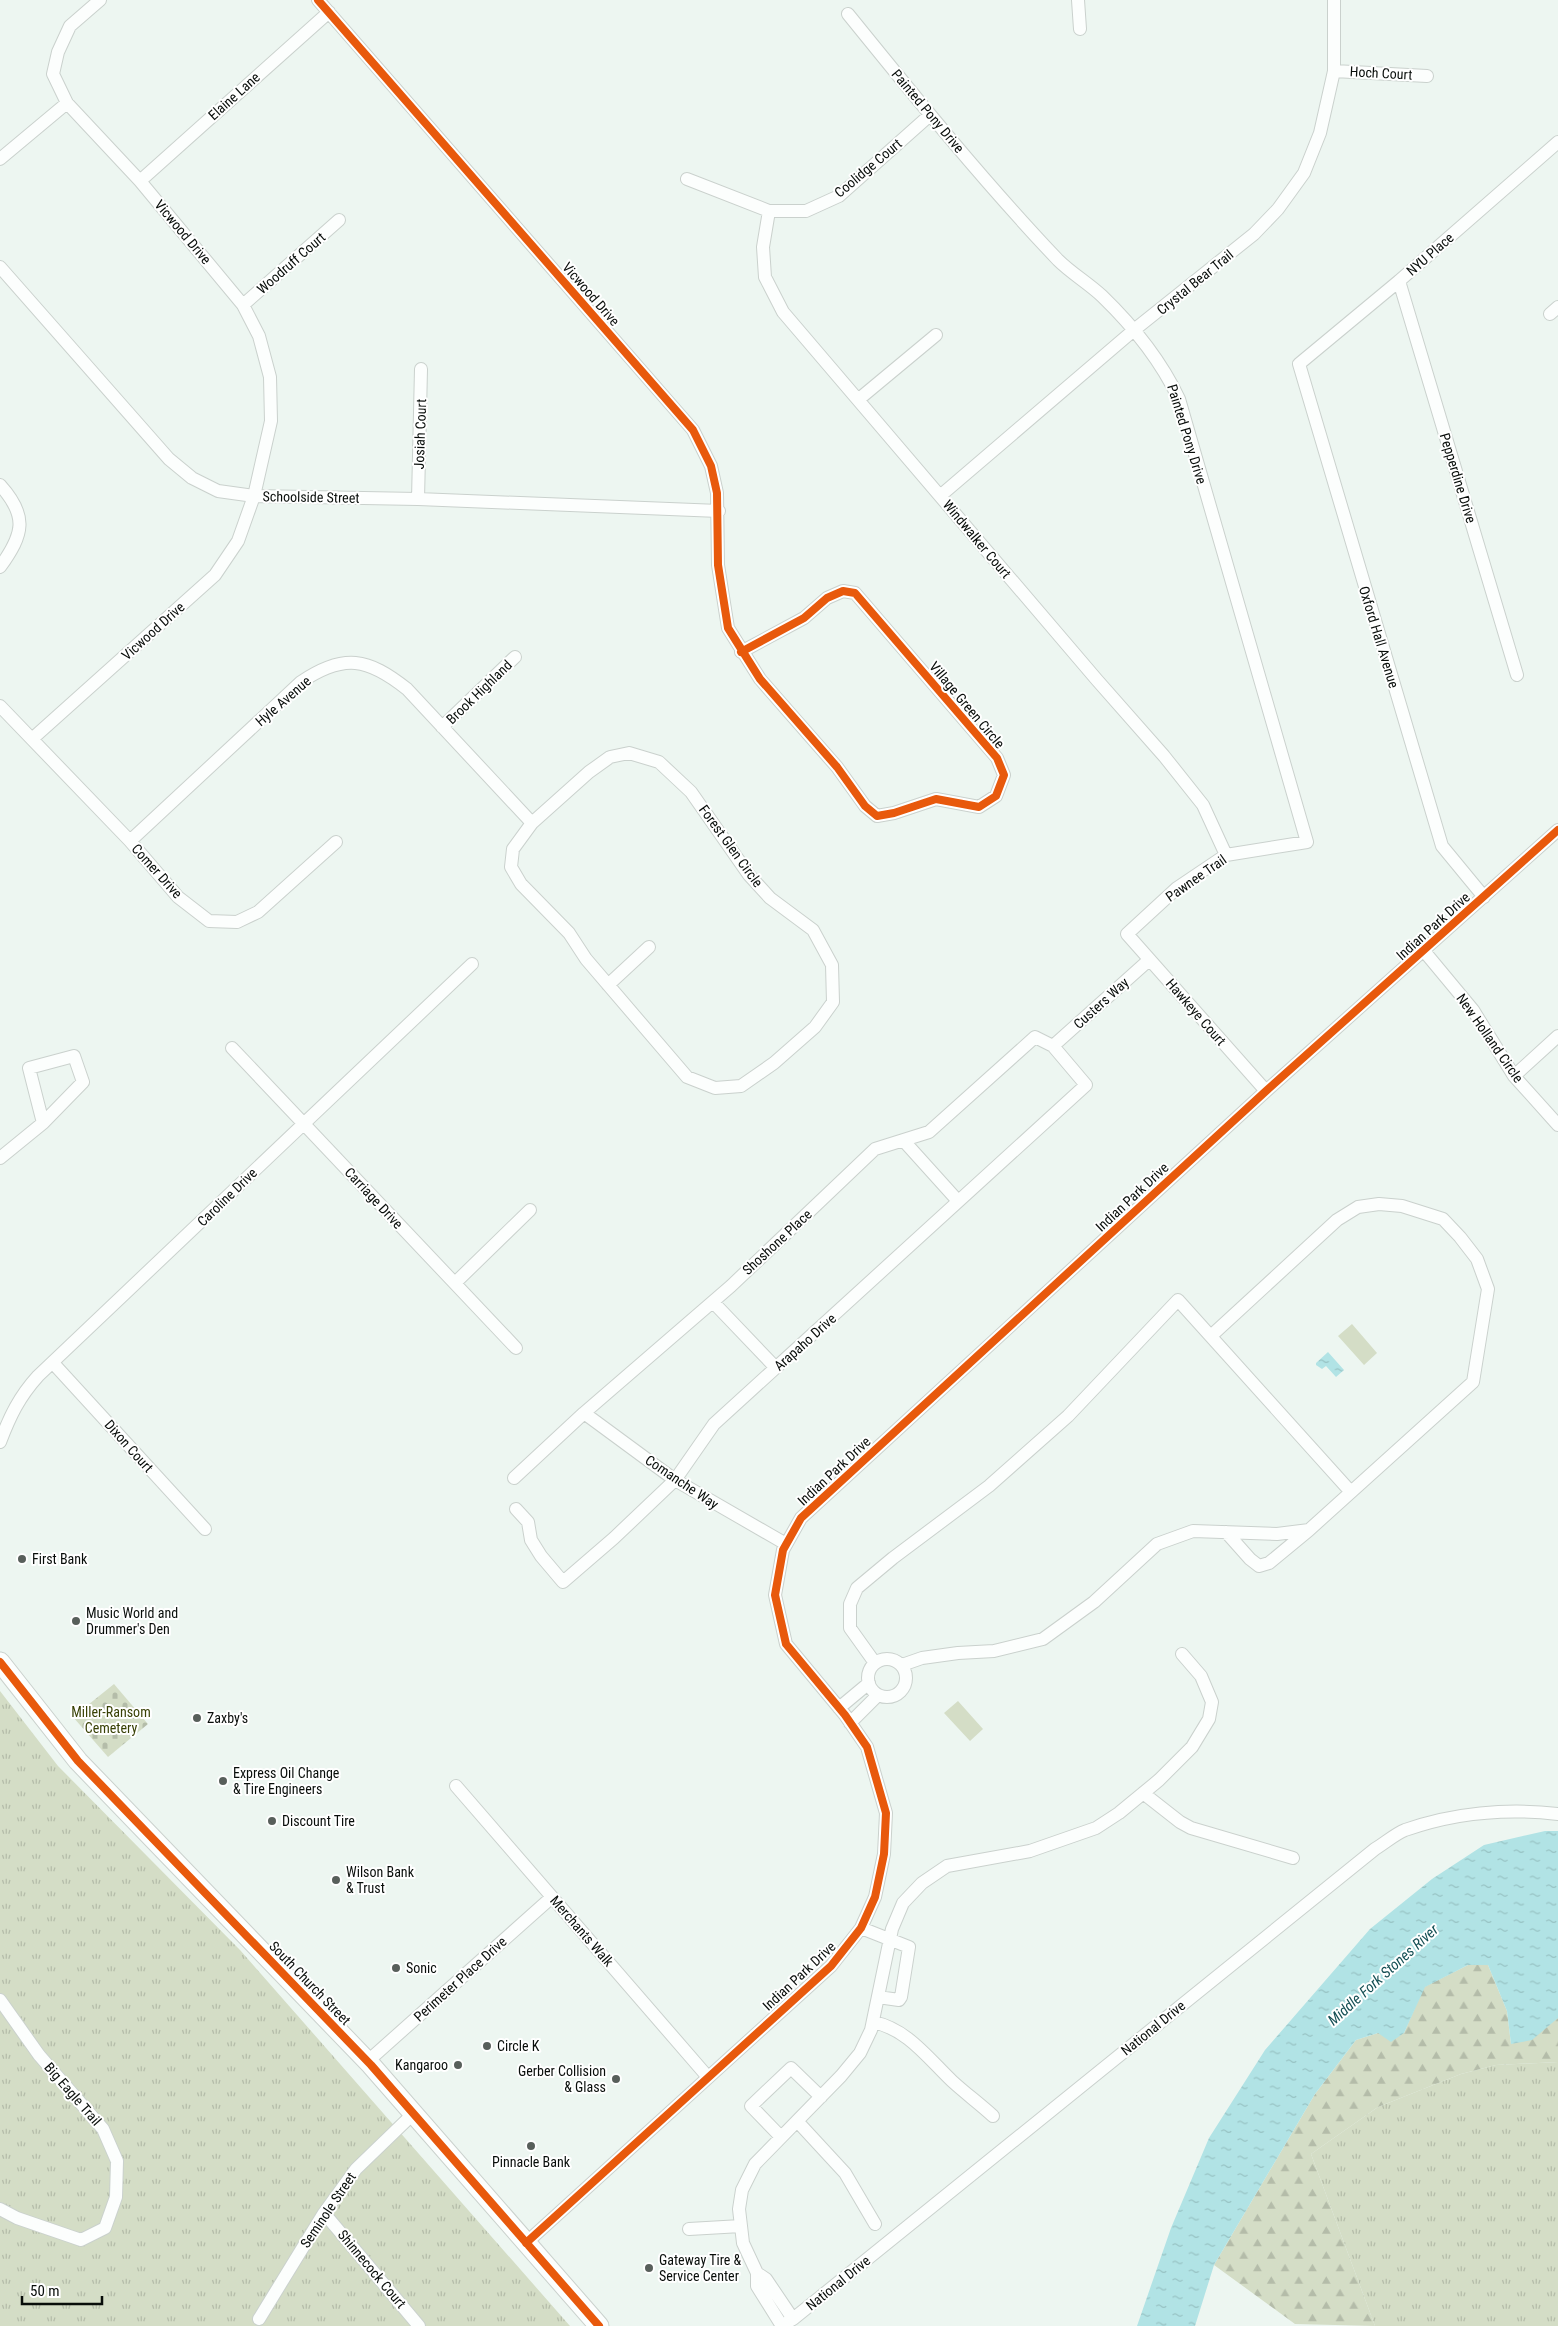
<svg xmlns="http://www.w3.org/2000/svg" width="1558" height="2326" font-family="'Roboto Condensed',sans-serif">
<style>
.grass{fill:url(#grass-tufts)}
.forest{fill:url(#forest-firs)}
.cemetery{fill:url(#cemetery-stones)}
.pitch{fill:#d4ddc6}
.water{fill:url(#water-ripples)}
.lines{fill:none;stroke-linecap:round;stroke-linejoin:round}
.minor-casing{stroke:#cad1cd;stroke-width:14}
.highway-casing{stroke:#cad1cd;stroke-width:21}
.minor{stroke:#fcfefd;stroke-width:12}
.highway{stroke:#fcfefd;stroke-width:19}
.cycleway-casing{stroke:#fff;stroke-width:11}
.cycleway{stroke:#e8590c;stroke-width:8}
.poi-dot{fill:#585f5b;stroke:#fff;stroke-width:2}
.labels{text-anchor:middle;stroke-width:4;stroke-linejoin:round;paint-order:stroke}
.street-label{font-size:14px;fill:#080d0a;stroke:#fff}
.poi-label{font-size:14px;fill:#080d0a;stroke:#fff;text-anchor:start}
.park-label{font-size:14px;fill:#384004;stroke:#fff}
.water-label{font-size:15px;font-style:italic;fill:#144f54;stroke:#fff}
</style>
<defs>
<pattern id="grass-tufts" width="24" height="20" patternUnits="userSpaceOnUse" patternTransform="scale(1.25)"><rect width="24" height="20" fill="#d4ddc6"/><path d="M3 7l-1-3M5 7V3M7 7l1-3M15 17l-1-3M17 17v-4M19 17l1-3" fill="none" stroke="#b4bca9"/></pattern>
<pattern id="forest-firs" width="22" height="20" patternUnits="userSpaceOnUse" patternTransform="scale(1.25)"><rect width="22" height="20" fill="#d4ddc6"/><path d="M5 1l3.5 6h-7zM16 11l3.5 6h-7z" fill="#b4bca9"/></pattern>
<pattern id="cemetery-stones" width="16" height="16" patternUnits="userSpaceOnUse" patternTransform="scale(1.25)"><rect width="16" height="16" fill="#d4ddc6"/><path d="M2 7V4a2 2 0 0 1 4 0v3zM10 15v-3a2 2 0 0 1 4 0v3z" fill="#b4bca9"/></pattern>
<pattern id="water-ripples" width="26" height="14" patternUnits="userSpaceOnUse" patternTransform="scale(1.25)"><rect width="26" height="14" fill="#b1e3e5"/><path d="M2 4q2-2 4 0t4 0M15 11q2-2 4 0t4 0" fill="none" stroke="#97c2c3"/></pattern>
</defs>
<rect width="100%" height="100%" fill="#edf6f1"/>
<path class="grass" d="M 0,1691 L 58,1766 L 240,1950 L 570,2326 L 0,2326 Z
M 1558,2062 L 1558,2326 L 1375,2326 L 1311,2154 L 1378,2107 L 1461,2074 L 1496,2065 Z"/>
<path class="forest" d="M 1468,1965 L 1488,1965 L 1507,2011 L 1511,2044 L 1558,2018 L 1558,2062 L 1496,2065 L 1461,2074 L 1378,2107 L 1311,2154 L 1375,2326 L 1295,2324 L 1214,2265 L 1315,2094 L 1356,2040 L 1378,2033 L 1404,2033 L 1424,1987 Z"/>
<path class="cemetery" d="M 114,1684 L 148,1724 L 108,1757 L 73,1717 Z"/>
<path class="pitch" d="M 1352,1324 L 1377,1353 L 1364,1365 L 1338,1336 Z
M 958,1701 L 983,1729 L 970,1741 L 944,1713 Z"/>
<path class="water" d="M 1328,1352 L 1344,1370 L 1336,1377 L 1326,1366 L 1322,1369 L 1316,1365 L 1316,1363 Z
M 1545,1831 L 1558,1831 L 1558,2018 L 1532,2040 L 1511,2044 L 1507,2011 L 1488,1965 L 1468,1965 L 1425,1987 L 1404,2033 L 1391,2042 L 1378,2033 L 1356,2040 L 1315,2094 L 1214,2265 L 1195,2326 L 1137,2326 L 1171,2228 L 1209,2138 L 1265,2050 L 1370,1929 L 1432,1879 L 1484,1845 Z"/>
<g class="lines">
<g class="minor-casing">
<path id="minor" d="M 318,0 L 693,430 L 711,466 L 717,493 L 718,565 L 728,628 L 760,679 L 837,767 L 865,806 L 877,816 L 894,813 L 936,799 L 979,807 L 996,796 L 1004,775 L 997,758 L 855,593 L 843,591 L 827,598 L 804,618 L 741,652
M 1078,0 L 1080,29
M 848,14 C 916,98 984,182 1058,260 C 1071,273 1088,283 1102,296 C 1132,325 1161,361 1179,399 L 1307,842 L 1226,855 L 1177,888 L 1127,934 L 1266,1091
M 1334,71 L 1427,76
M 0,159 L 67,103
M 687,179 L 769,211 L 806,211 L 839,196 L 930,115
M 140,181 L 329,12
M 769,211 L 763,247 L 765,277 L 783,312 L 1097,680 L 1164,756 L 1203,805 L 1226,855
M 0,267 L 169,459 L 192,478 L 218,491 L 254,496 L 418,499 L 719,511
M 1399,281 L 1517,675
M 243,305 L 339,220
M 1550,314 L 1558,307
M 859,399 L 936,335
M 0,485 C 28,516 24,534 0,567
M 940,496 L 1134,330 L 1254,234 L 1278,209 L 1304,173 L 1320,133 L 1334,71 L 1334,0
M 418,499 L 421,369
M 0,706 L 130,841 L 178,897 L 209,921 L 237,922 L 258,912 L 336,842
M 442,727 L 515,657
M 32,739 L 215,575 L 238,541 L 254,496 L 271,421 L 270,377 L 259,336 L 243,305 L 140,181 L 67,103 L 53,74 L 58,52 L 70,26 L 100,0
M 629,753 L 659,762 L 691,792 L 749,875 L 770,898 L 813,930 L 832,965 L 833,1002 L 815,1027 L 774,1063 L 741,1086 L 715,1088 L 687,1077 L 586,959 L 569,933 L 521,884 L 511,867 L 513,849 L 532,823 L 589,772 L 610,757 Z
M 130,841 L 301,682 C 344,653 368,658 407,689 L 532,823
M 1484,897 L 1442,846 L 1299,364 L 1399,281 L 1558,142
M 1424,951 L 1473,1010 L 1514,1076 L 1558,1125
M 608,985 L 649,947
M 1053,1046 L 1149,960
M 232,1048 L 516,1348
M 1514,1076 L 1558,1036
M 903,1140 L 958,1201
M 0,1158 L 43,1123 L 83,1082 L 74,1056 L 29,1068 L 43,1123
M 455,1283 L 530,1210
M 713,1302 L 776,1368
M 53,1363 L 205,1529
M 584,1413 L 675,1480 L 786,1544
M 0,1442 C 10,1416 19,1397 38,1376 L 472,964
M 514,1478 L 584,1413 L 731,1286 L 875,1149 L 929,1132 L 1035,1037 L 1053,1046 L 1086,1085 L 714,1424 L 675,1480 L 614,1538 L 563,1582 L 541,1556 L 531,1540 L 528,1522 L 516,1509
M 1226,1532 L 1250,1559 L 1259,1566 L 1269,1563 L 1309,1530
M868 1678a19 19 0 1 1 38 0a19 19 0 1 1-38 0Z
M 875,1663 L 850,1628 L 850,1604 L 857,1588 L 893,1558 L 989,1486 L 1068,1416 L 1178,1300 L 1350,1491
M 902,1665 L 922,1658 L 958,1653 L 994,1651 L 1043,1639 L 1094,1602 L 1157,1544 L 1193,1531 L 1277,1534 L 1309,1530 L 1473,1382 L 1488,1289 L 1477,1259 L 1460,1237 L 1443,1219 L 1402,1206 L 1379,1204 L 1358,1207 L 1337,1220 L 1212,1335
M 839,1708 L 869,1683
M 850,1723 L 878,1695
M 456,1786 L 707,2076
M 1143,1793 L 1180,1822 L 1191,1828 L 1293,1858
M 861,1928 L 909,1947 L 901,1997 L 899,2000 L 878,1997
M 0,2000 L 39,2055 L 103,2129 L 117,2161 L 116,2197 L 105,2228 L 81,2240 L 17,2218 L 0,2209
M 873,2022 C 907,2029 927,2057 952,2081 C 965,2093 980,2104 993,2116
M 368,2061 L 552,1897
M 797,2121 L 845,2173 L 875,2224
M 781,2137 L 751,2106 L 791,2068 L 821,2097
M 324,2213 L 419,2326
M 689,2229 L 741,2226
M 526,2243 L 831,1966 L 861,1928 L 875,1897 L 884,1854 L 886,1813 L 867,1747 L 845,1715 L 786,1644 L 775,1595 L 783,1550 L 801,1518 L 1266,1091 L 1558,830
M 757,2273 L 766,2279 L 793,2319
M 259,2319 L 324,2213 L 356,2169 L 413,2114
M 781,2326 L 793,2319 L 1375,1849 C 1385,1843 1395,1834 1405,1830 C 1453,1813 1507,1808 1558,1814
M 782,2326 L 757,2286 L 757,2273 L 743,2243 L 739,2209 L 742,2190 L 755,2164 L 841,2076 L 860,2053 L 871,2030 L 892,1929 L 903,1903 L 922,1883 L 947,1866 L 1030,1851 L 1096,1828 L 1119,1813 L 1159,1780 L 1192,1747 L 1209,1719 L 1212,1702 L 1201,1676 L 1182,1654"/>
</g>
<g class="highway-casing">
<path id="highway" d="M 0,1662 L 78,1761 L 371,2065 L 599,2326"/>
</g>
<use href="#minor" class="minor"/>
<use href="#highway" class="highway"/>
<g class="cycleway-casing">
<path id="cycleway" d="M 318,0 L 693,430 L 711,466 L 717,493 L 718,565 L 728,628 L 760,679 L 837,767 L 865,806 L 877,816 L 894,813 L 936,799 L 979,807 L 996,796 L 1004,775 L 997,758 L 855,593 L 843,591 L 827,598 L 804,618 L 741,652
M 0,1662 L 78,1761 L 371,2065 L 599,2326
M 526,2243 L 831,1966 L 861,1928 L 875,1897 L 884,1854 L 886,1813 L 867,1747 L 845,1715 L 786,1644 L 775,1595 L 783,1550 L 801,1518 L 1266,1091 L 1558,830"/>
</g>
<use href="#cycleway" class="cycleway"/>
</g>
<g class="poi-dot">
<circle cx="22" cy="1559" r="5"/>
<circle cx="76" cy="1621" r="5"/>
<circle cx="197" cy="1718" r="5"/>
<circle cx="223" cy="1781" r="5"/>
<circle cx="272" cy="1821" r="5"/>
<circle cx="336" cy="1880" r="5"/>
<circle cx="396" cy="1968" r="5"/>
<circle cx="487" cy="2046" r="5"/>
<circle cx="458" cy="2065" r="5"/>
<circle cx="616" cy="2079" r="5"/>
<circle cx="531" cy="2146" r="5"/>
<circle cx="649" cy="2268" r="5"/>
</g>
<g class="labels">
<g class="street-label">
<text transform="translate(1381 73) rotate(3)" y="5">Hoch Court</text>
<text transform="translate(234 96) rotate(-42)" y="5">Elaine Lane</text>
<text transform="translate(928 111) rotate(50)" y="5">Painted Pony Drive</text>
<text transform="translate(868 168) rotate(-40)" y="5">Coolidge Court</text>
<text transform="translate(183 232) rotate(50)" y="5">Vicwood Drive</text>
<text transform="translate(1430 254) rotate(-41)" y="5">NYU Place</text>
<text transform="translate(291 263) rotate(-41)" y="5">Woodruff Court</text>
<text transform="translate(1195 282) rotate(-39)" y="5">Crystal Bear Trail</text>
<text transform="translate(591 294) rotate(49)" y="5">Vicwood Drive</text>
<text transform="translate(420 434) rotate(-88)" y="5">Josiah Court</text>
<text transform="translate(1187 434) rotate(73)" y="5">Painted Pony Drive</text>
<text transform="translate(1458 478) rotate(73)" y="5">Pepperdine Drive</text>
<text transform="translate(311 497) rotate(1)" y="5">Schoolside Street</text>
<text transform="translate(977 539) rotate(50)" y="5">Windwalker Court</text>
<text transform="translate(153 631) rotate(-42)" y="5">Vicwood Drive</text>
<text transform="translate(1379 637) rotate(73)" y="5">Oxford Hall Avenue</text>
<text transform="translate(479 692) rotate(-44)" y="5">Brook Highland</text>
<text transform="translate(283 701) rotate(-41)" y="5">Hyle Avenue</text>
<text transform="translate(967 705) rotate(50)" y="5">Village Green Circle</text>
<text transform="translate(731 846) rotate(54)" y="5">Forest Glen Circle</text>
<text transform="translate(157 871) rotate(48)" y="5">Comer Drive</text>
<text transform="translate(1196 878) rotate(-35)" y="5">Pawnee Trail</text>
<text transform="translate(1433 926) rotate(-42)" y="5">Indian Park Drive</text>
<text transform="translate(1101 1003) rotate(-42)" y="5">Custers Way</text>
<text transform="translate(1196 1012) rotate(49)" y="5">Hawkeye Court</text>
<text transform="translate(1490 1038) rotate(55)" y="5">New Holland Circle</text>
<text transform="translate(227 1197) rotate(-44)" y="5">Caroline Drive</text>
<text transform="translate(1132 1197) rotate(-43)" y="5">Indian Park Drive</text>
<text transform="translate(374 1198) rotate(47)" y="5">Carriage Drive</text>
<text transform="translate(777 1242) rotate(-43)" y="5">Shoshone Place</text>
<text transform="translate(805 1342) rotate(-42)" y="5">Arapaho Drive</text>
<text transform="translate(129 1446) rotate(48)" y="5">Dixon Court</text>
<text transform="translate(834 1471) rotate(-43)" y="5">Indian Park Drive</text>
<text transform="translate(682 1482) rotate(34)" y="5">Comanche Way</text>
<text transform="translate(582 1931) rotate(49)" y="5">Merchants Walk</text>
<text transform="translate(799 1976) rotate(-43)" y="5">Indian Park Drive</text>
<text transform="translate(460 1979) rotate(-42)" y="5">Perimeter Place Drive</text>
<text transform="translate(310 1983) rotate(46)" y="5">South Church Street</text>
<text transform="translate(1153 2028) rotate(-39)" y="5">National Drive</text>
<text transform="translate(73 2094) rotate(49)" y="5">Big Eagle Trail</text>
<text transform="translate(328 2210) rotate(-56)" y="5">Seminole Street</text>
<text transform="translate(372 2269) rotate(50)" y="5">Shinnecock Court</text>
<text transform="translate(838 2283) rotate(-39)" y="5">National Drive</text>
</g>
<g class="poi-label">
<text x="32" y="1564">First Bank</text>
<text x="86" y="1618">Music World and<tspan x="86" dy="16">Drummer's Den</tspan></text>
<text x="207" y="1723">Zaxby's</text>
<text x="233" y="1778">Express Oil Change<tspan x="233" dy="16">&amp; Tire Engineers</tspan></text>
<text x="282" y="1826">Discount Tire</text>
<text x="346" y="1877">Wilson Bank<tspan x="346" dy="16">&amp; Trust</tspan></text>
<text x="406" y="1973">Sonic</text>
<text x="497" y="2051">Circle K</text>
<text x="448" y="2070" text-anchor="end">Kangaroo</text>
<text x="606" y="2076" text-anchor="end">Gerber Collision<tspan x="606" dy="16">&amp; Glass</tspan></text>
<text x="531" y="2167" text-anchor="middle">Pinnacle Bank</text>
<text x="659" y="2265">Gateway Tire &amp;<tspan x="659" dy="16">Service Center</tspan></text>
</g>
<g class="park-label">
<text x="111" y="1717">Miller-Ransom<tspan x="111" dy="16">Cemetery</tspan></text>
</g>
<g class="water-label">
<text transform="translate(1383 1975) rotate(-42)" y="5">Middle Fork Stones River</text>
</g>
</g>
<path d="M22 2296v8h80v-8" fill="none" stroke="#080d0a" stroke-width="2.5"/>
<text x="30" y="2296" font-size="15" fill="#080d0a" stroke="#ffffff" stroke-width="4" paint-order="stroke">50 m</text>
</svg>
